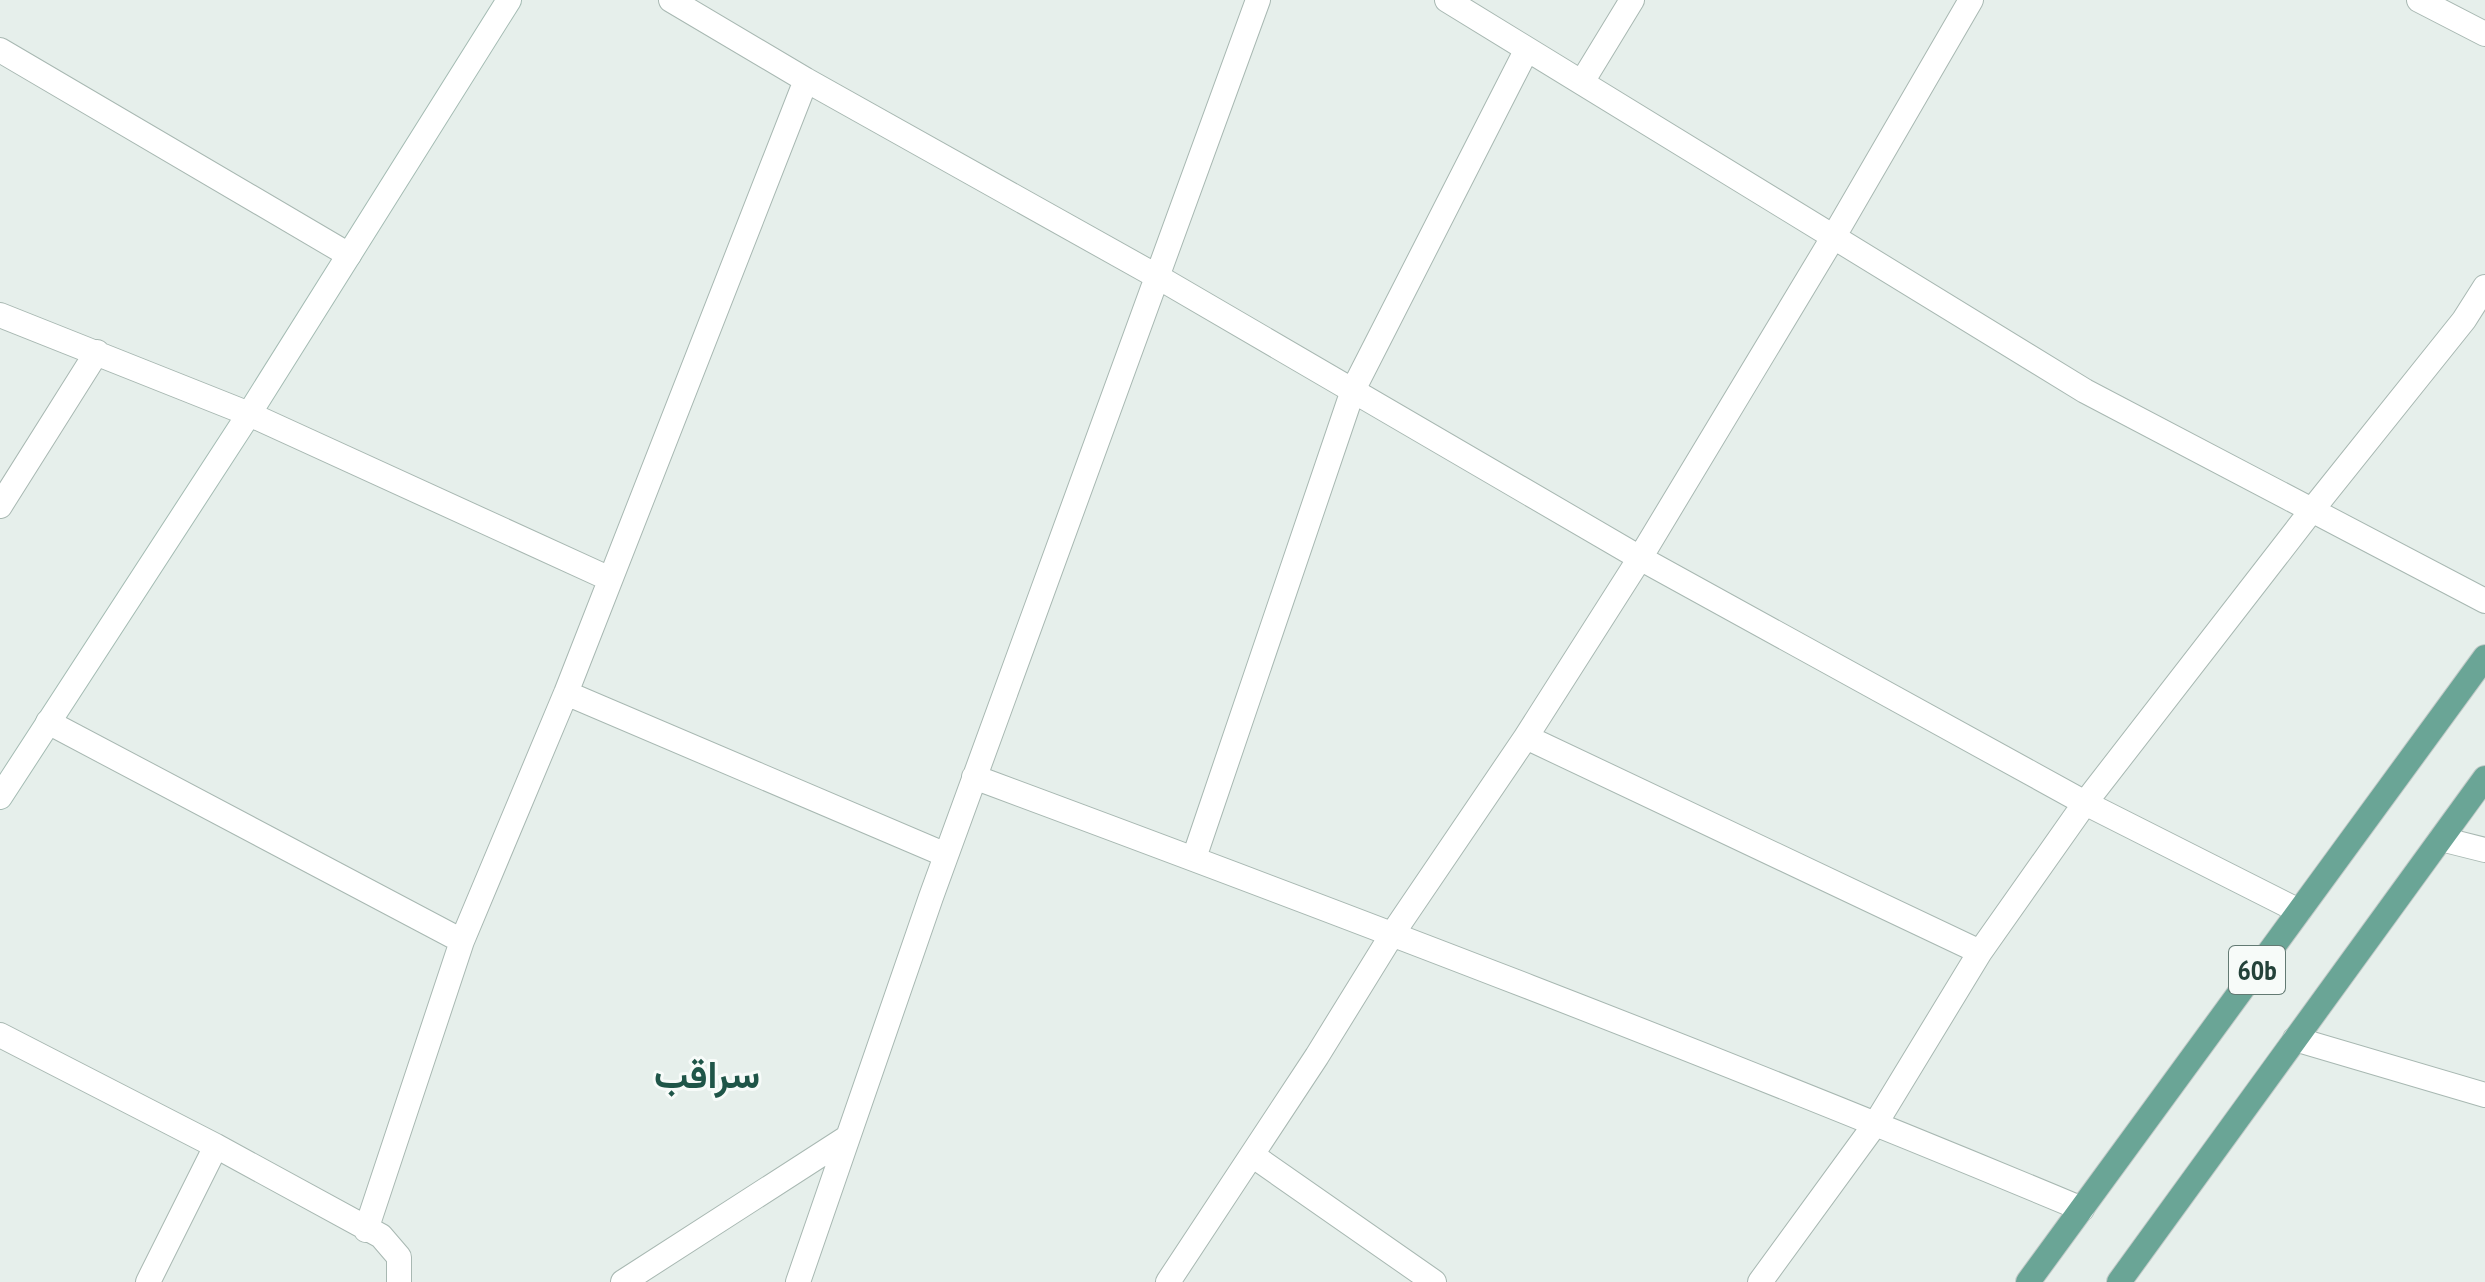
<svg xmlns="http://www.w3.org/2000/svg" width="2485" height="1282" font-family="'PT Sans Narrow',Vazirmatn,sans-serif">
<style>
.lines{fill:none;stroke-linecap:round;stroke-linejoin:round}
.street-casing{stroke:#a8b8b2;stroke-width:26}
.secondary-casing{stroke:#a4bbb3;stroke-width:26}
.primary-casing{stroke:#c2cac8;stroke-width:26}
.street{stroke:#fff;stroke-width:24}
.secondary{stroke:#fff;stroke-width:24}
.primary{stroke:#6aa596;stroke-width:24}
.labels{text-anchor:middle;stroke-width:6;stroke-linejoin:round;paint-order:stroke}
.shield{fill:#f7fbf9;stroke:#637a73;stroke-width:2}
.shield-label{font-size:28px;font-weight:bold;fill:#24423a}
.district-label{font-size:38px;font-weight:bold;fill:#1f5548;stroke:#f7fbf9}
</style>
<rect width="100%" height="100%" fill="#e6efeb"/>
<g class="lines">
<g class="street-casing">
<path id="street" d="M 671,0 L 806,80 L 1158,277 L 1640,558 L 2085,803 L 2299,911
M 1447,0 L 2085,391 L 2485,601
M 2419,0 L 2485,34
M 0,50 L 349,255
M 1582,82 L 1632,0
M 0,315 L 249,414 L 610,579
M 0,506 L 97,352
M 566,693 L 946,855
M 48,722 L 462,941
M 1526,737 L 1980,952 L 1876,1123 L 1760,1282
M 974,777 C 1346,915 1716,1056 2082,1209
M 2441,839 L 2485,850
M 1194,858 L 1353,390 L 1527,49
M 1980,952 L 2085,803 L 2312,510 L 2464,320 L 2485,287
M 0,1035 L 216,1146 L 381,1236 L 399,1257 L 399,1282
M 2295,1039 L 2485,1095
M 1252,1155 L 1434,1282
M 366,1230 L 462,941 L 566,693 L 806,80
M 148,1282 L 216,1146
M 623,1282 L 848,1137
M 798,1282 L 931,897 L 1258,0
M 1168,1282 L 1317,1056 L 1393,933 L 1526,737 L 1640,558 L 1834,236 L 1971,0"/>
</g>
<g class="secondary-casing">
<path id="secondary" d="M 0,797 L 249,414 L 509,0"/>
</g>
<g class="primary-casing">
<path id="primary" d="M 2028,1282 L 2485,657
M 2119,1282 L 2485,778"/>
</g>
<use href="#street" class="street"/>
<use href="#secondary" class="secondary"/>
<use href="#primary" class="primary"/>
</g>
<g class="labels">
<rect class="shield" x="2229" y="946" width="56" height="48" rx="6"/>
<g class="shield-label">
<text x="2257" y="980">60b</text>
</g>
<g class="district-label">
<text x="707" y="1088">سراقب</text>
</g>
</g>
</svg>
